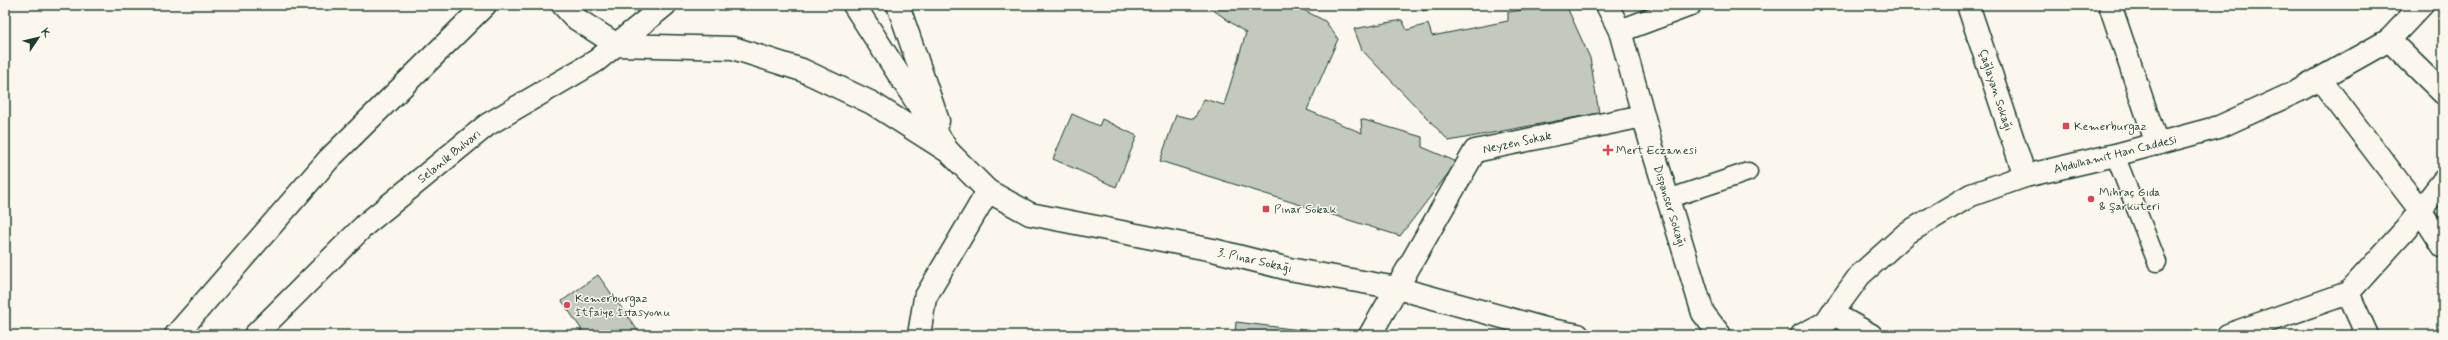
<svg xmlns="http://www.w3.org/2000/svg" width="2448" height="340" font-family="Mynerve,sans-serif">
<style>
.building{fill:#c4c9be;stroke:#1f3d34}
.lines{fill:none;stroke-linecap:round;stroke-linejoin:round}
.service-casing{stroke:#1f3d34;stroke-width:21}
.minor-casing{stroke:#1f3d34;stroke-width:25}
.tertiary-casing{stroke:#1f3d34;stroke-width:25}
.secondary-casing{stroke:#1f3d34;stroke-width:25}
.primary-casing{stroke:#1f3d34;stroke-width:25}
.service{stroke:#fbf7ec;stroke-width:18}
.minor{stroke:#fbf7ec;stroke-width:22}
.tertiary{stroke:#fbf7ec;stroke-width:22}
.secondary{stroke:#fbf7ec;stroke-width:22}
.primary{stroke:#fbf7ec;stroke-width:22}
.poi-dot{fill:#d1495b;stroke:#fbf7ec;stroke-width:1.5}
.labels{text-anchor:middle;stroke-width:3;stroke-linejoin:round;paint-order:stroke}
.street-label{font-size:12px;fill:#1f3d34;stroke:#fbf7ec}
.poi-label{font-size:12px;fill:#1f3d34;stroke:#fbf7ec;text-anchor:start}
</style>
<rect width="100%" height="100%" fill="#fbf7ec"/>
<filter id="ink" filterUnits="userSpaceOnUse"><feTurbulence type="fractalNoise" baseFrequency=".025" numOctaves="2"/><feDisplacementMap in="SourceGraphic" scale="8" xChannelSelector="R" yChannelSelector="G"/><feConvolveMatrix kernelMatrix="1 2 1 2 8 2 1 2 1" color-interpolation-filters="sRGB"/></filter>
<g filter="url(#ink)">
<path class="building" d="M 1206,5 L 1294,5 L 1325,21 L 1338,39 L 1307,110 L 1362,133 L 1361,119 L 1422,137 L 1422,147 L 1457,162 L 1400,236 L 1160,161 L 1176,115 L 1194,119 L 1204,99 L 1224,105 L 1246,33 Z
M 1421,5 L 1444,5 L 1423,11 Z
M 1566,5 L 1590,58 L 1599,113 L 1449,141 L 1362,50 L 1354,29 L 1402,20 L 1407,30 L 1428,24 L 1432,36 L 1508,21 L 1508,12 Z
M 1072,114 L 1099,126 L 1102,119 L 1137,136 L 1116,187 L 1053,159 Z
M 598,275 L 641,335 L 574,335 L 582,330 L 562,301 Z
M 1236,322 L 1308,331 L 1307,335 L 1235,335 Z"/>
<g class="lines">
<g class="service-casing">
<path id="service" d="M 2115,155 L 2157,262
M 1668,199 L 1748,172"/>
</g>
<g class="minor-casing">
<path id="minor" d="M 1607,5 L 1620,31 L 1652,147 L 1703,313 L 1720,335
M 1968,5 L 2025,176
M 2110,5 L 2157,144
M 1620,31 L 1690,5
M 2389,40 L 2443,93
M 2320,79 L 2420,210 L 2443,246
M 2348,293 L 2367,335
M 1832,313 L 1871,335
M 919,335 L 925,298 L 988,191
M 1370,335 L 1475,151 L 1643,116
M 2228,335 L 2348,293 L 2406,229 L 2443,181"/>
</g>
<g class="tertiary-casing">
<path id="tertiary" d="M 949,152 L 988,191 L 1030,214 L 1213,250 L 1289,269 L 1397,288 L 1546,329 L 1578,335"/>
</g>
<g class="secondary-casing">
<path id="secondary" d="M 1802,335 L 1825,323 L 1860,275 L 1907,233 L 1971,195 L 2025,176 L 2115,155 L 2219,127 L 2298,91 L 2389,40 L 2422,5"/>
</g>
<g class="primary-casing">
<path id="primary" d="M 563,5 L 575,18 L 617,45 L 733,48 L 802,70 L 872,103 L 949,152
M 854,5 L 945,146
M 898,5 L 938,121
M 176,335 L 329,159 L 485,5
M 255,335 L 366,224 L 487,125 L 596,61 L 665,5"/>
</g>
<use href="#service" class="service"/>
<use href="#minor" class="minor"/>
<use href="#tertiary" class="tertiary"/>
<use href="#secondary" class="secondary"/>
<use href="#primary" class="primary"/>
</g>
</g>
<g class="poi-dot">
<rect x="2062" y="122" width="8" height="8" rx="2"/>
<path d="M1606 144h4v4h4v4h-4v4h-4v-4h-4v-4h4z"/>
<circle cx="2091" cy="199" r="4"/>
<rect x="1262" y="205" width="8" height="8" rx="2"/>
<circle cx="567" cy="305" r="4"/>
</g>
<g class="labels">
<g class="street-label">
<text transform="translate(1996 90) rotate(72)" y="4">Çağlayan Sokağı</text>
<text transform="translate(1517 142) rotate(-12)" y="4">Neyzen Sokak</text>
<text transform="translate(2115 154) rotate(-14)" y="4">Abdulhamit Han Caddesi</text>
<text transform="translate(449 156) rotate(-39)" y="4">Selanik Bulvarı</text>
<text transform="translate(1670 206) rotate(73)" y="4">Dispanser Sokağı</text>
<text transform="translate(1255 260) rotate(13)" y="4">3. Pınar Sokağı</text>
</g>
<g class="poi-label">
<text x="2074" y="130">Kemerburgaz</text>
<text x="1616" y="154">Mert Eczanesi</text>
<text x="2099" y="196">Mihraç Gıda<tspan x="2099" dy="14">&amp; Şarküteri</tspan></text>
<text x="1274" y="213">Pınar Sokak</text>
<text x="575" y="302">Kemerburgaz<tspan x="575" dy="14">İtfaiye İstasyonu</tspan></text>
</g>
</g>
<rect width="2448" height="340" fill="none" stroke="#fbf7ec" stroke-width="20"/>
<rect x="10" y="10" width="2428" height="320" fill="none" stroke="#1f3d34" stroke-width="1.5" filter="url(#ink)"/>
<g transform="translate(38 38) rotate(55)" stroke="#fbf7ec" stroke-width="3" paint-order="stroke">
<path d="M0-3L7 15L0 10L-7 15Z" fill="#1f3d34"/>
<text y="-6" font-size="11" font-weight="bold" text-anchor="middle" fill="#1f3d34">K</text>
</g>
</svg>
